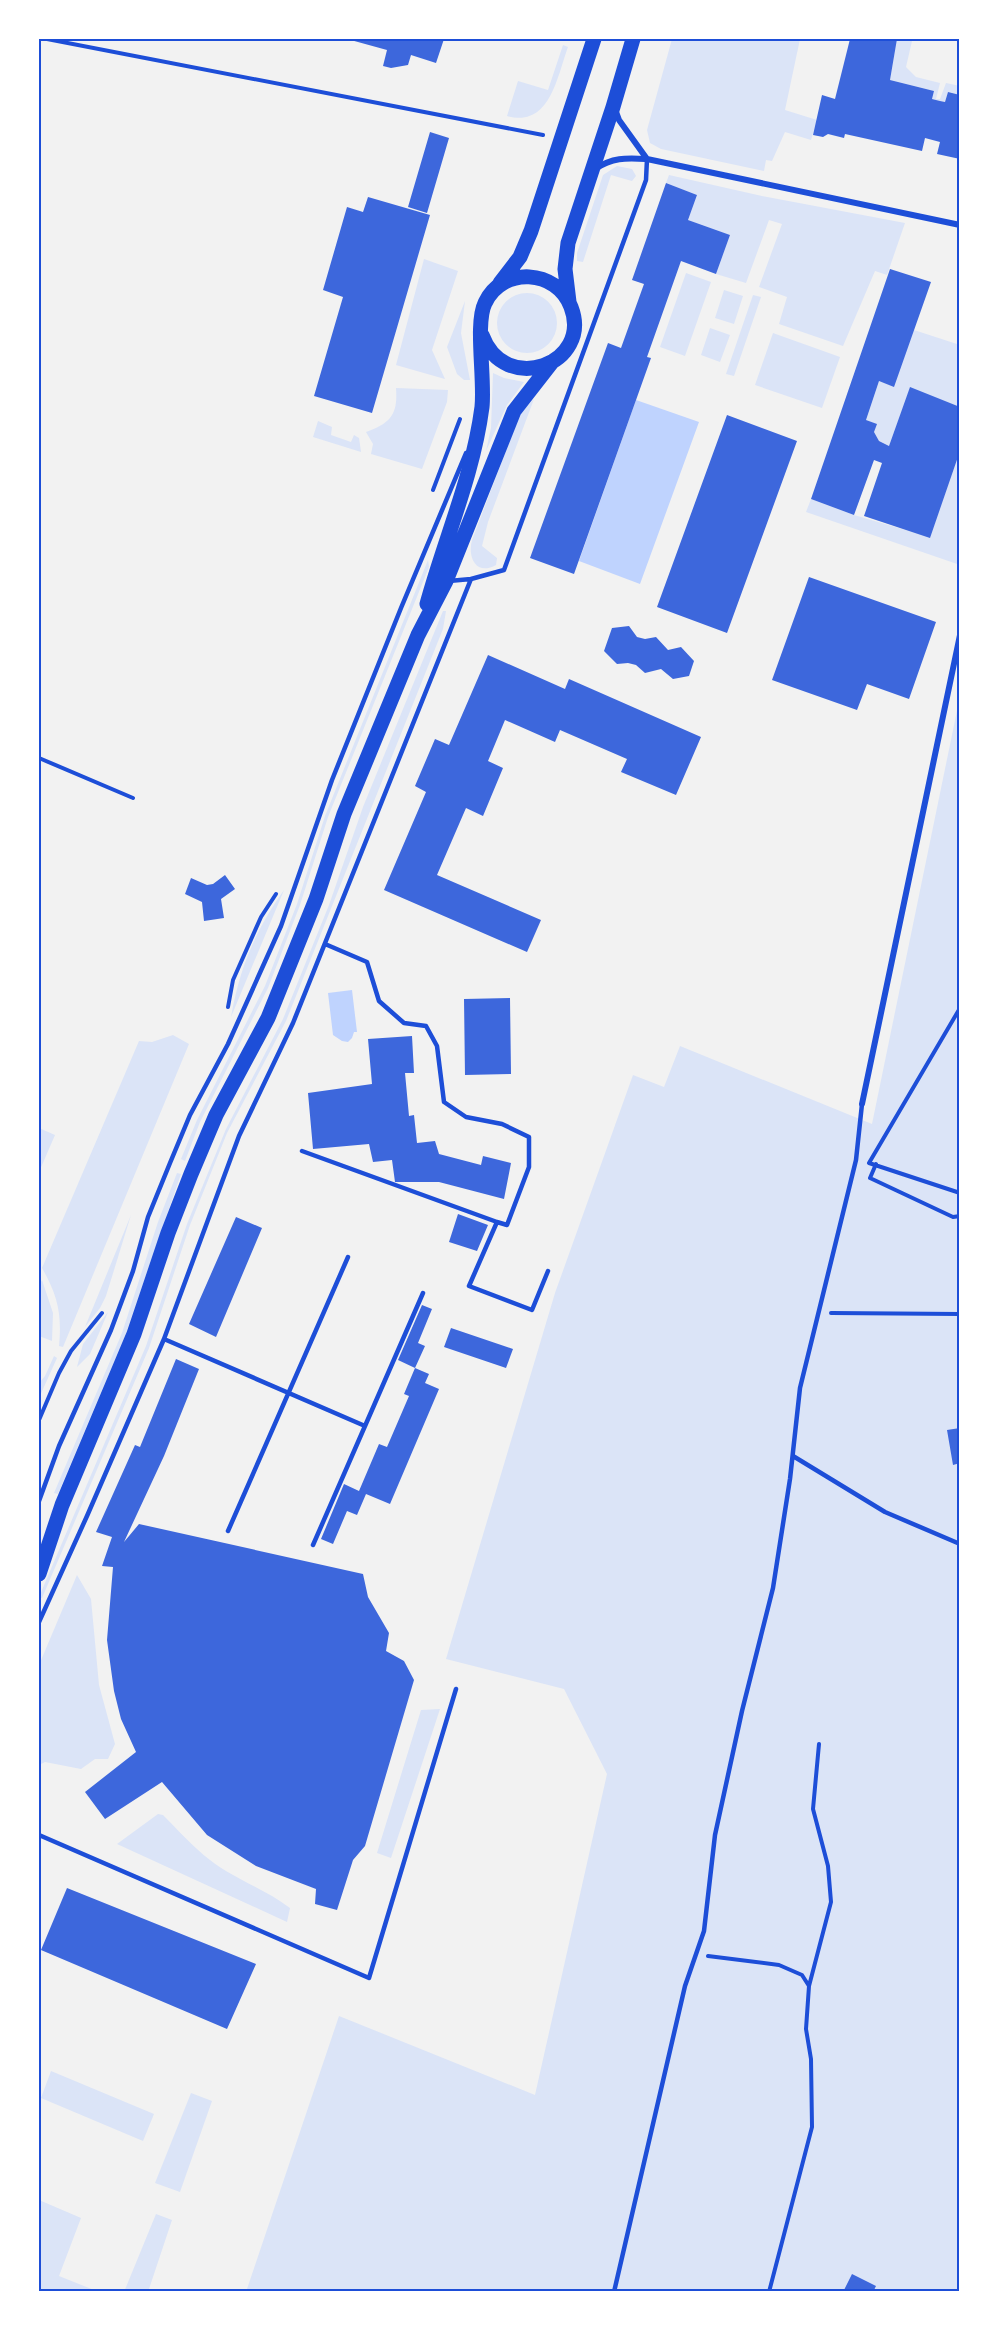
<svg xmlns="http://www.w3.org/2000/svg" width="999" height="2331" font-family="'Crimson Pro',serif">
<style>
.green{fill:#dbe4f7}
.water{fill:#bfd3fe}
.building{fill:#3d67dc}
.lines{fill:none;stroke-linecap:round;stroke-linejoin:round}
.path{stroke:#1d4ed8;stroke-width:4}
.service{stroke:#1d4ed8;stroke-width:4.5}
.minor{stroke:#1d4ed8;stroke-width:6}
.primary{stroke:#1d4ed8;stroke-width:15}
.neatline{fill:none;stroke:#1d4ed8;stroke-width:2}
</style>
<rect width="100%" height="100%" fill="#f2f2f2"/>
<path class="green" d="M 672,39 L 800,39 L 785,110 L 817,120 L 811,140 L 785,132 L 772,161 L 766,160 L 764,171 L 661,149 L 650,143 L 647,130 Z
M 897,39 L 917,39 L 912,41 L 906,67 L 916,77 L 940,83 L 936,99 L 940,99 L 946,83 L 960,86 L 960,95 L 948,92 L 945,102 L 932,99 L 934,91 L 890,80 Z
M 563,45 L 568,47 C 557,77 550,128 507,116 L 518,81 L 548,90 Z
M 617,166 L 632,169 L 636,176 L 632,181 L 611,175 L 583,262 L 577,261 L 577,253 L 603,175 Z
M 669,175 L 762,196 L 905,223 L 887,275 L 875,271 L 843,346 L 779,324 L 787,297 L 759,287 L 782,224 L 769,220 L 746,283 L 716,274 L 730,235 L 688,220 L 697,195 L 666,183 Z
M 424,259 L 458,271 L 432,350 L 445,379 L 396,365 Z
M 686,273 L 711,282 L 685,356 L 660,347 Z
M 724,290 L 743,296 L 734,324 L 715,318 Z
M497 323a30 30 0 1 1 60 0a30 30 0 1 1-60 0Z
M 753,295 L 761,297 L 734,376 L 726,374 Z
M 465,301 L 461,333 L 470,380 L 464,380 L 457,374 L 447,347 Z
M 710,328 L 730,335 L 720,362 L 701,355 Z
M 914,330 L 960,345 L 960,407 L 910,388 L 889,446 L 879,441 L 874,432 L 876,424 L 866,420 L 879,381 L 893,386 Z
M 773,333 L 840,357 L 822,408 L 755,385 Z
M 493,373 L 504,378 L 524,382 L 507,405 L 486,451 L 491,428 Z
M 396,388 L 448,390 L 447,402 L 422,469 L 371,454 L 373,444 L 366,432 C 391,423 398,414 396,388 Z
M 534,399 L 488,522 L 482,546 L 497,558 L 496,565 C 477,576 467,558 472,540 L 517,422 L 522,411 Z
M 318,421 L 332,427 L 331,435 L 351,442 L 354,435 L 359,438 L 361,452 L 313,437 Z
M 960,451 L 960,565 L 806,512 L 811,499 L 854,515 L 930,537 Z
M 428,560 L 429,567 L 328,817 L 300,905 L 268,988 L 200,1122 L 185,1161 L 181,1159 L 197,1120 L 265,986 L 297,904 L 325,816 Z
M 443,611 L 446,611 L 443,629 L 286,1021 L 227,1133 L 190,1225 L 149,1348 L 42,1598 L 39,1597 L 146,1346 L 187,1224 L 226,1129 L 283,1019 L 329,905 L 363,807 Z
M 960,696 L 960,2292 L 246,2292 L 339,2016 L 535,2095 L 607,1774 L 564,1689 L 446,1659 L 555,1293 L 633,1075 L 664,1087 L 680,1046 L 872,1124 Z
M 284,890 L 231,1017 C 240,967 255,931 284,890 Z
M 173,1035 L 189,1044 L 63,1347 L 59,1346 C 62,1314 58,1296 42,1268 L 139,1041 L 152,1042 Z
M 39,1128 L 55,1135 L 39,1172 Z
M 177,1173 L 181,1174 L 125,1336 L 58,1494 L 54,1493 L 122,1333 L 158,1222 Z
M 131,1215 L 106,1296 L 100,1308 L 85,1327 Z
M 42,1280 L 53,1313 L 52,1341 L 39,1336 L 39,1285 Z
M 108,1312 L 90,1354 L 77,1367 L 83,1344 Z
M 54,1356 L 57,1358 L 39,1398 L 39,1383 L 45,1376 Z
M 77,1575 L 91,1599 L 99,1685 L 115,1744 L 108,1759 L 95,1759 L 81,1769 L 45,1762 L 39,1765 L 39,1665 Z
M 440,1709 L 391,1858 L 377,1853 L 421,1710 Z
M 158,1814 L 163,1815 C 178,1830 193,1847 210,1860 C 234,1879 265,1889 290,1908 L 287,1922 L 117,1844 Z
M 51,2071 L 154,2114 L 143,2141 L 41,2098 Z
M 191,2093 L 212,2101 L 180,2192 L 155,2183 Z
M 39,2200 L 81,2218 L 59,2276 L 94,2290 L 93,2292 L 39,2292 Z
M 156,2214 L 172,2220 L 148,2292 L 124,2292 Z"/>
<path class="water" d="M 636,400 L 699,422 L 640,584 L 579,561 Z
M 352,990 L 357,1032 L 354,1032 L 352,1038 L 348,1042 L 342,1041 L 333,1035 L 328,993 Z"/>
<path class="building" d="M 347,39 L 444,39 L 436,63 L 411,55 L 408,65 L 391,68 L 383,66 L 387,50 Z
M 850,39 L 897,39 L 890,80 L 934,91 L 932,99 L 940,101 L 945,102 L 948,92 L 960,95 L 960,159 L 937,154 L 940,142 L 925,138 L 922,151 L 845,134 L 844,138 L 828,134 L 823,137 L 813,135 L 822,95 L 835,99 Z
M 430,132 L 449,138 L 427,213 L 408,207 Z
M 666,183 L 697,195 L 688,220 L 730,235 L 716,274 L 681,261 L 647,357 L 651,358 L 574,574 L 530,558 L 608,343 L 621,348 L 644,284 L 632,280 Z
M 368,197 L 430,215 L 372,413 L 314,396 L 343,297 L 323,290 L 347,207 L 363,212 Z
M 890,269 L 931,282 L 894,387 L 879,381 L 866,420 L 877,424 L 874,432 L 879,441 L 889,446 L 910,387 L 960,407 L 960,451 L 930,538 L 864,516 L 882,463 L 874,460 L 854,515 L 811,499 Z
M 727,415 L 797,441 L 727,633 L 657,607 Z
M 809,577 L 936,622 L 909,699 L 867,684 L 857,710 L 772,680 Z
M 629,626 L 637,637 L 645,639 L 656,637 L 668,650 L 681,647 L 694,661 L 689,676 L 673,679 L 661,669 L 645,673 L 636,665 L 628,663 L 617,664 L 604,651 L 612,628 Z
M 488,655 L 565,689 L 569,679 L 701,737 L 676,795 L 621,772 L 627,759 L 560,730 L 555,742 L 505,720 L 488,761 L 503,768 L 483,816 L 466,808 L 437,875 L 541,920 L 527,952 L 384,890 L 426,792 L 415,786 L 435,739 L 449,745 Z
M 225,875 L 235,889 L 221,899 L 224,918 L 204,921 L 202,902 L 185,894 L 191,878 L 207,885 L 213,884 Z
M 510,998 L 511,1074 L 465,1075 L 464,999 Z
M 412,1036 L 414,1073 L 405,1073 L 409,1116 L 414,1115 L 417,1143 L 435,1141 L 439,1154 L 481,1165 L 483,1156 L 511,1163 L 504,1199 L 439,1182 L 395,1182 L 392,1160 L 373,1162 L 369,1144 L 313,1149 L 308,1093 L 372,1084 L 368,1039 Z
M 458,1214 L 488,1225 L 477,1251 L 449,1242 Z
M 236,1217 L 262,1228 L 216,1337 L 189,1324 Z
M 422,1305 L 432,1309 L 418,1343 L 425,1346 L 415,1368 L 398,1360 Z
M 451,1328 L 513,1349 L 506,1368 L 444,1347 Z
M 176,1359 L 199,1369 L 164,1456 L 124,1542 L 139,1524 L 363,1574 L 368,1597 L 389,1633 L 386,1651 L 404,1661 L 414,1680 L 365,1846 L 353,1860 L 337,1910 L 315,1904 L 316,1889 L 256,1866 L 207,1835 L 162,1782 L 105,1819 L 85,1792 L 136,1752 L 121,1719 L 114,1691 L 107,1640 L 113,1567 L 102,1566 L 112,1537 L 96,1532 L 135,1445 L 140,1447 Z
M 415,1368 L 429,1374 L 425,1383 L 439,1389 L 390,1504 L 366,1494 L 357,1515 L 347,1511 L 333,1544 L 321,1539 L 344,1484 L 359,1491 L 379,1444 L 387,1447 L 409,1396 L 404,1394 Z
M 960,1428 L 960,1463 L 953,1465 L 947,1430 Z
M 67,1888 L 256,1964 L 227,2029 L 41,1950 Z
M 852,2274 L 876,2286 L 873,2292 L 843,2292 Z"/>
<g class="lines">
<path class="path" d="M 47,39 L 543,135
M 433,490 L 460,419
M 39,758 L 133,798
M 228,1007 L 233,980 L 261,917 L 276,894
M 960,1008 L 869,1163 L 960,1193
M 876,1164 L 870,1178 L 953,1217 L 960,1216
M 831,1313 L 960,1314
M 39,1420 L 59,1373 L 71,1351 L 102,1313
M 708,1956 L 779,1965 L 802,1975 L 809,1986 L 806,2029 L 811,2059 L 812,2127 L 769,2292
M 809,1986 L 831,1902 L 828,1866 L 813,1809 L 819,1744"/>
<path class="service" d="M 449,581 L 471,579
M 325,944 L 367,962 L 379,1001 L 404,1023 L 426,1026 L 437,1046 L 444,1102 L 466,1117 L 502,1124 L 529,1137 L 529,1167 L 507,1225 L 497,1222 L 469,1286 L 532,1310 L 548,1271
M 302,1151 L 497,1222
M 164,1339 L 365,1426 L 423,1293
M 793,1456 L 885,1512 L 960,1544
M 39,1501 L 59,1446 L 111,1330 L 133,1271 L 148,1217 L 170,1163 L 190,1115 L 228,1044 L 281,926 L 332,780 L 401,608 L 466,453
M 228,1531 L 348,1257
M 313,1545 L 365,1426
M 39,1622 L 87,1516 L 164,1339 L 239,1136 L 293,1023 L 471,579 L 504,570 L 646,180 L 647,159
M 39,1835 L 369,1978 L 456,1689
M 614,2292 L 685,1986 L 704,1931 L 715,1835 L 742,1711 L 773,1588 L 790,1479 L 800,1388 L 856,1160 L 862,1104"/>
<path class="minor" d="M 615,109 L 619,120 L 647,159
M 595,169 C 613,157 626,158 647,159 L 960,225
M 862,1104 L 960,635"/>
<path class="primary" d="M 500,283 L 520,257 L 531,231 L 594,39
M 569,302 L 565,269 L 568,243 L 613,107 L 633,39
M 427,604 C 445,538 473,476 482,407 C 485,379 475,323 485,303 C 502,266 557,269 571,307 C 593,364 505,397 482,335
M 39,1574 L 62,1505 L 134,1334 L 168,1233 L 191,1174 L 216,1115 L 268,1018 L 316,899 L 344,814 L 418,635 L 446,581 L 514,411 L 553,361"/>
</g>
<rect width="999" height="2331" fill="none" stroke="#ffffff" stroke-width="81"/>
<rect x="40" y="40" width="918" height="2250" class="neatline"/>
</svg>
